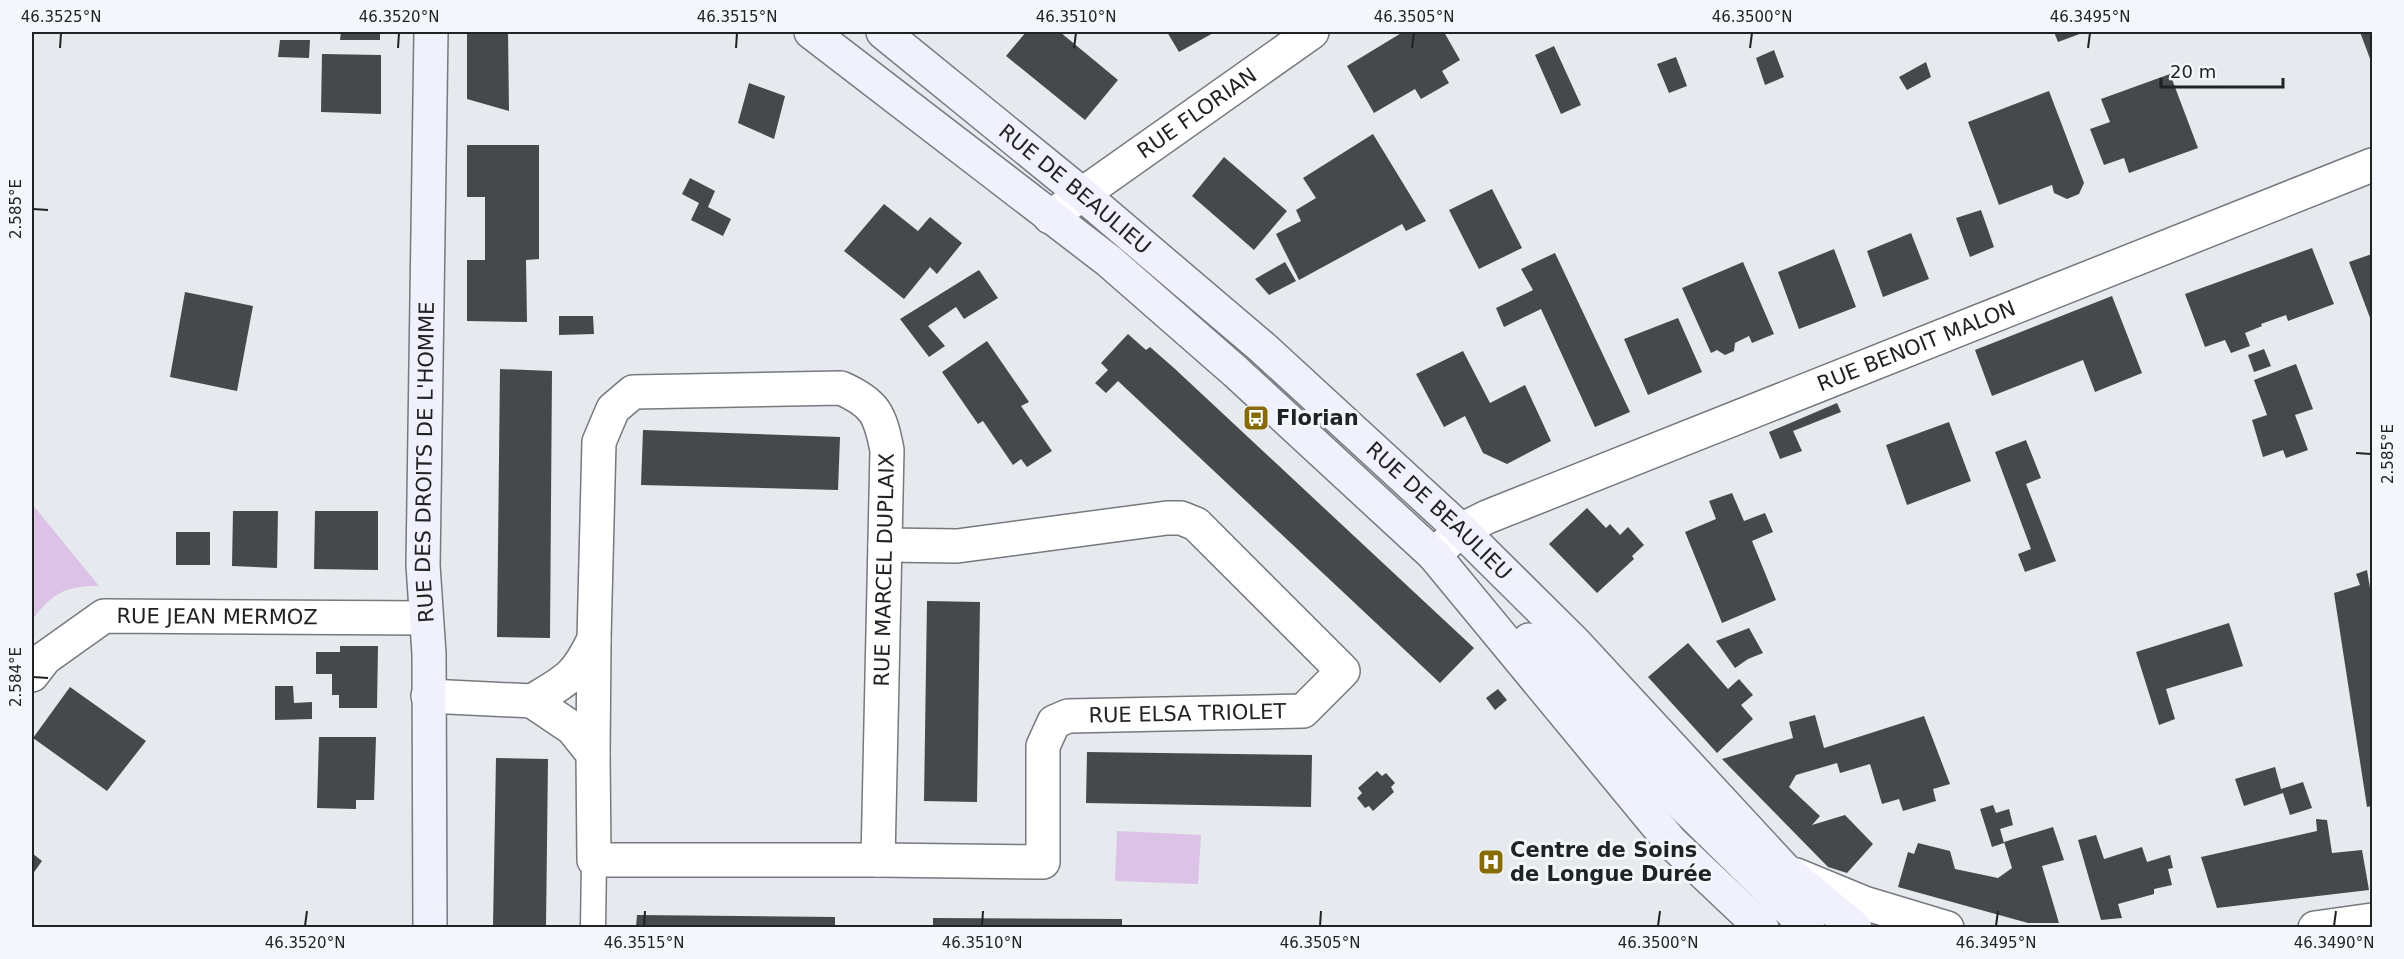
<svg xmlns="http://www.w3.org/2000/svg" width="2404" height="959" font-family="'DejaVu Sans',sans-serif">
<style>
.green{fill:#dbc2e6}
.building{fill:#45494b}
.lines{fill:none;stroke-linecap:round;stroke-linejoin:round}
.service-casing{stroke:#76797d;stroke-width:27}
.minor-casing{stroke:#76797d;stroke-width:36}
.secondary-casing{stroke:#76797d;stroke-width:36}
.service{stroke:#fff;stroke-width:24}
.minor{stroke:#fff;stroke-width:33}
.secondary{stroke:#f1f1fd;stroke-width:33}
.ticks{fill:none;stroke:#212223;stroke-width:2}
.labels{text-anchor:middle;stroke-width:6;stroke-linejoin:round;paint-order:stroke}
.street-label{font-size:21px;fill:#212223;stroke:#f3f7fb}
.poi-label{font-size:21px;font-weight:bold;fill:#212223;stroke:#f3f7fb;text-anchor:start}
.neatline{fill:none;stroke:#212223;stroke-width:2}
.ticks-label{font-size:15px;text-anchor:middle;fill:#212223}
</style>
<rect width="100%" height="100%" fill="#e6e9ed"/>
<path class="green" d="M 32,504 L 99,586 C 64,586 53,593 32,620 Z
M 1117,831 L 1201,835 L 1198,884 L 1115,881 Z"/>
<path class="building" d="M 341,32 L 380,32 L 380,40 L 340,40 Z
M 467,32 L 508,32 L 509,111 L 467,99 Z
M 1026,32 L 1060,32 L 1118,80 L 1085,120 L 1006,56 Z
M 1167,32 L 1215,32 L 1179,52 Z
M 1403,32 L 1444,32 L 1460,60 L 1442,71 L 1449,83 L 1421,99 L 1415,89 L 1374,113 L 1347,66 Z
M 2054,32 L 2085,32 L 2058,42 Z
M 2360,32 L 2372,32 L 2372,64 Z
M 280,40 L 310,40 L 309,58 L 278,57 Z
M 1554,46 L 1581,105 L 1561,114 L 1535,55 Z
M 1774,50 L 1784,77 L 1765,85 L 1756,58 Z
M 322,54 L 381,55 L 381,114 L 321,112 Z
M 1676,57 L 1687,86 L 1669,93 L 1657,64 Z
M 1926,62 L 1931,77 L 1907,90 L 1899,77 Z
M 2170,74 L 2198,148 L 2129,173 L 2124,158 L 2104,165 L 2090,129 L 2110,122 L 2101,99 Z
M 749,83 L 785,96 L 774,139 L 738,123 Z
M 2049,91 L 2084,183 L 2079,194 L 2067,199 L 2054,193 L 2052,185 L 1999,205 L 1968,122 Z
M 1373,134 L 1426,221 L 1406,231 L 1402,224 L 1299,280 L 1276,234 L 1301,221 L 1296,210 L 1316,198 L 1303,178 Z
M 467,145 L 539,145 L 539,259 L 526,260 L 527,322 L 467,321 L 467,260 L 485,260 L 485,197 L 467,197 Z
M 1224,157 L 1287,211 L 1254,250 L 1192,196 Z
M 690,178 L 715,191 L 708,207 L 731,219 L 723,236 L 691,220 L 699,203 L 682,194 Z
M 1492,189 L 1522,248 L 1479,269 L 1449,210 Z
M 884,204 L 918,231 L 930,217 L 962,243 L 937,274 L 930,267 L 904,299 L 844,251 Z
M 1981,210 L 1994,247 L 1970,257 L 1956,218 Z
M 1911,233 L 1929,279 L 1883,297 L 1867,251 Z
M 2312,248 L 2334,304 L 2288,321 L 2286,315 L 2261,324 L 2262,326 L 2245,333 L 2250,346 L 2231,353 L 2225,340 L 2205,347 L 2185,294 Z
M 1834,249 L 1856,307 L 1799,329 L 1778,272 Z
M 1555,253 L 1630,412 L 1595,427 L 1541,309 L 1504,327 L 1496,308 L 1533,290 L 1521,269 Z
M 2372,254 L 2372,323 L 2349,262 Z
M 1285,262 L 1296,281 L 1269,295 L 1255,279 Z
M 1743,262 L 1774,334 L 1752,343 L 1749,336 L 1735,343 L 1734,351 L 1725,355 L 1717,350 L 1711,353 L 1682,288 Z
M 979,270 L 998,298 L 964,319 L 956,307 L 928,326 L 945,346 L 929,357 L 900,319 Z
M 185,292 L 253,306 L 237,391 L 170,377 Z
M 2112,296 L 2142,373 L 2095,392 L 2083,360 L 1992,396 L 1975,350 Z
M 559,316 L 593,316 L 594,334 L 559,335 Z
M 1678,318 L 1702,372 L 1648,395 L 1624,339 Z
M 1128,334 L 1146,350 L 1150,347 L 1174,368 L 1474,648 L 1440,683 L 1118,381 L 1106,393 L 1095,383 L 1108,370 L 1101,363 Z
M 987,341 L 1029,402 L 1021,406 L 1052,451 L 1027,467 L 1021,459 L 1013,465 L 983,421 L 978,424 L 942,372 Z
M 2264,349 L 2271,366 L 2254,372 L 2248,355 Z
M 1463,351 L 1490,403 L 1525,385 L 1551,441 L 1507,464 L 1483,453 L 1465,416 L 1444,427 L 1416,374 Z
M 2296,364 L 2313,409 L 2295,415 L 2308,450 L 2286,458 L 2283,450 L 2263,457 L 2252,420 L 2267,415 L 2254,380 Z
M 500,369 L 552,371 L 550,638 L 497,637 Z
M 1837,403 L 1841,412 L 1793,431 L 1802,451 L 1780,459 L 1769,432 Z
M 1949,422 L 1971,481 L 1907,505 L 1886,445 Z
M 643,430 L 840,437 L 838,490 L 641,485 Z
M 2026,440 L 2041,478 L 2026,484 L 2056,561 L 2025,572 L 2018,554 L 2031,549 L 1995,452 Z
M 1732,493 L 1744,521 L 1765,513 L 1773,532 L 1752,541 L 1776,600 L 1722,623 L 1685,532 L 1716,519 L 1709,501 Z
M 1587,508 L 1606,528 L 1610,524 L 1620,535 L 1628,527 L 1644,545 L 1632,556 L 1634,559 L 1597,593 L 1549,544 Z
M 233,511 L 278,511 L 277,568 L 232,566 Z
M 315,511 L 378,511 L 378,570 L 314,569 Z
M 176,532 L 210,532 L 210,565 L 176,565 Z
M 2367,570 L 2372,600 L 2372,806 L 2367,807 L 2334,593 L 2360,585 L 2356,574 Z
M 927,601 L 980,602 L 977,802 L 924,801 Z
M 2229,623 L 2243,666 L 2166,689 L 2175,719 L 2159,725 L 2136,652 Z
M 1749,628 L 1763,653 L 1748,659 L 1735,668 L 1716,641 Z
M 1688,643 L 1728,689 L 1739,679 L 1753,695 L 1741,705 L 1753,719 L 1717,753 L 1648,677 Z
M 340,646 L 378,646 L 377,708 L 339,708 L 339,695 L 332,695 L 332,674 L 316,674 L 316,652 L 340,652 Z
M 275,686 L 293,686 L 294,703 L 312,702 L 312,719 L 275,720 Z
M 70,687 L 146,741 L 107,791 L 33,738 Z
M 1498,689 L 1507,700 L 1495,710 L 1486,698 Z
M 1815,715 L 1824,748 L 1924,716 L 1950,784 L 1933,789 L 1936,801 L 1903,811 L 1899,799 L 1882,804 L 1870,764 L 1840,773 L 1837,763 L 1796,775 L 1789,787 L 1820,816 L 1812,825 L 1845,815 L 1873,844 L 1847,873 L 1828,867 L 1722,759 L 1793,738 L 1789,722 Z
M 319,737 L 376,737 L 374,800 L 356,800 L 356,809 L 317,808 Z
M 1087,752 L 1312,755 L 1311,807 L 1086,803 Z
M 496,758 L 548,759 L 546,927 L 493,927 Z
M 2275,767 L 2281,789 L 2303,782 L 2312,808 L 2290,815 L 2283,793 L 2244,806 L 2235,779 Z
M 1377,771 L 1382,776 L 1386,773 L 1395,783 L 1391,787 L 1394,792 L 1373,811 L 1369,806 L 1365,808 L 1357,798 L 1362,793 L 1358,788 Z
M 1993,805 L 1996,813 L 2009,809 L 2013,825 L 2000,829 L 2004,843 L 1992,847 L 1980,809 Z
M 2316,819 L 2327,820 L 2332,853 L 2362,850 L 2369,890 L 2217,908 L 2201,857 L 2317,831 Z
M 2053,827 L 2064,860 L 2042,866 L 2059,923 L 2028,923 L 1898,887 L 1908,852 L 1914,854 L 1918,843 L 1950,851 L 1955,869 L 1998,878 L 2012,868 L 2004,842 Z
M 2096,835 L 2104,859 L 2142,847 L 2147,862 L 2170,855 L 2173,868 L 2168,869 L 2172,885 L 2154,889 L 2154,894 L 2118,904 L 2122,918 L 2101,920 L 2078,840 Z
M 32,853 L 42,861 L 32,875 Z
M 637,915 L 835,917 L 835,927 L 636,927 Z
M 933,918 L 1122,919 L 1122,927 L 933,927 Z"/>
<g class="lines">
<g class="service-casing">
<path id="service" d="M 593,928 L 594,860"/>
</g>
<g class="minor-casing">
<g id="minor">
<path id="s1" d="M 1050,217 L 1312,32"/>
<path id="s2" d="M 1434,555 L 1461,530 L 1487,517 L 2372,165"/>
<path id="s3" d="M 32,675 L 45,658 L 104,616 L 426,618"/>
<path id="s4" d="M 428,696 L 532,701 L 572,728 L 593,754 L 594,860 L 878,860 L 887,450 C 880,414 875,403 841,388 L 633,392 L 613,409 L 599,442 L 594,639 C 576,677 567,680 532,701"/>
<path d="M 593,754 L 594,641"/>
<path id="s5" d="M 878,860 L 1043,862 L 1043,746 L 1054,722 L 1068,716 L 1303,711 L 1343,671 L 1196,524 L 1181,518 L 1167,518 L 957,546 L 885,545"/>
<path d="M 1796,875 L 1864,903 L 1947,928"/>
<path d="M 2315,928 L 2372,920"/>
</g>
</g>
<g class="secondary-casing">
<g id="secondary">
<path d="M 811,32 L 1109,261 L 1236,372 L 1434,555 L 1671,842 L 1762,928"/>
<path id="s6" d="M 883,32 L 1082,194 L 1263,348 L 1461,530 L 1575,643 L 1784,869 L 1855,928"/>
<path d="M 1529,640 L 1686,808 L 1808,928"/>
<path id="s7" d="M 430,928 L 429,654 L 423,565 L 431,32"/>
</g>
</g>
<use href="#service" class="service"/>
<use href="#minor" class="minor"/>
<use href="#secondary" class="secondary"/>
</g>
<path class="ticks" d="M 60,48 L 61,33M 398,48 L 399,33M 736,48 L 737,33M 1074,48 L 1076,33M 1412,48 L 1414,33M 1750,48 L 1752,33M 2088,48 L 2090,33M 33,209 L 48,210M 2356,453 L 2371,454M 33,677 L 48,678M 305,926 L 307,911M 644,926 L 645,911M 982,926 L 983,911M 1320,926 L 1321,911M 1658,926 L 1660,911M 1996,926 L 1998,911M 2334,926 L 2336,911"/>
<defs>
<g id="bus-square" transform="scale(1.35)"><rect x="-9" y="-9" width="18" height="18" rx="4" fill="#866b08" stroke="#f3f7fb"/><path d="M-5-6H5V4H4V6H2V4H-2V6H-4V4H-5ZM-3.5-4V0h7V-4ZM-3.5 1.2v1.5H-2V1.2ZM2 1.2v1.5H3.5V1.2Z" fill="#fff"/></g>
<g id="hospital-square" transform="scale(1.35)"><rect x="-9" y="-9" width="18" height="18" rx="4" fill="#866b08" stroke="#f3f7fb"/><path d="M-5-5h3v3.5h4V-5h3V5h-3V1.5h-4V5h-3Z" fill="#fff"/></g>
</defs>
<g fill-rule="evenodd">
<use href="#bus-square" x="1256" y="418"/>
<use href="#hospital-square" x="1491" y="862"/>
</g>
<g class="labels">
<g class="street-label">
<text dy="7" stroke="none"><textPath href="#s1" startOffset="180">RUE FLORIAN</textPath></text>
<text dy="7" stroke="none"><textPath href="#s6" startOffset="248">RUE DE BEAULIEU</textPath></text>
<text dy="7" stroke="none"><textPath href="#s2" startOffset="528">RUE BENOIT MALON</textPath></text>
<text dy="7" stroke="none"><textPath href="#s7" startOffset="466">RUE DES DROITS DE L'HOMME</textPath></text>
<text dy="7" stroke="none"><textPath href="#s6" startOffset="734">RUE DE BEAULIEU</textPath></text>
<text dy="7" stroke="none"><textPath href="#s4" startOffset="866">RUE MARCEL DUPLAIX</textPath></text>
<text dy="7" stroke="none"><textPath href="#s3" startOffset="207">RUE JEAN MERMOZ</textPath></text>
<text dy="7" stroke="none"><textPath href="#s5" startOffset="442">RUE ELSA TRIOLET</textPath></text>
</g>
<g class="poi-label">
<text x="1276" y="425">Florian</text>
<text x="1510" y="857">Centre de Soins<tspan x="1510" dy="24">de Longue Durée</tspan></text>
</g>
</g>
<rect width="2404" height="959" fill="none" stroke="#f3f7fb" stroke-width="66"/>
<path d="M2161 78v9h122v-9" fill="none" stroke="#212223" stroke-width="3"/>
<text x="2170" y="78" font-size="18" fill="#212223" stroke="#f3f7fb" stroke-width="4.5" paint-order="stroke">20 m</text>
<rect x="33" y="33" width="2338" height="893" class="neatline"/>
<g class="ticks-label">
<text x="61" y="22">46.3525°N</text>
<text x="399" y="22">46.3520°N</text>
<text x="737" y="22">46.3515°N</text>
<text x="1076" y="22">46.3510°N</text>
<text x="1414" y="22">46.3505°N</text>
<text x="1752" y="22">46.3500°N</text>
<text x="2090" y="22">46.3495°N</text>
<text transform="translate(16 209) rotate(-90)" y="5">2.585°E</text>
<text transform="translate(2388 454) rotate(-90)" y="5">2.585°E</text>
<text transform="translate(16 677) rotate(-90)" y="5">2.584°E</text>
<text x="305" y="948">46.3520°N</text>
<text x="644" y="948">46.3515°N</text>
<text x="982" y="948">46.3510°N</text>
<text x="1320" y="948">46.3505°N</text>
<text x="1658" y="948">46.3500°N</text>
<text x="1996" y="948">46.3495°N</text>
<text x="2334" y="948">46.3490°N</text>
</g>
</svg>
